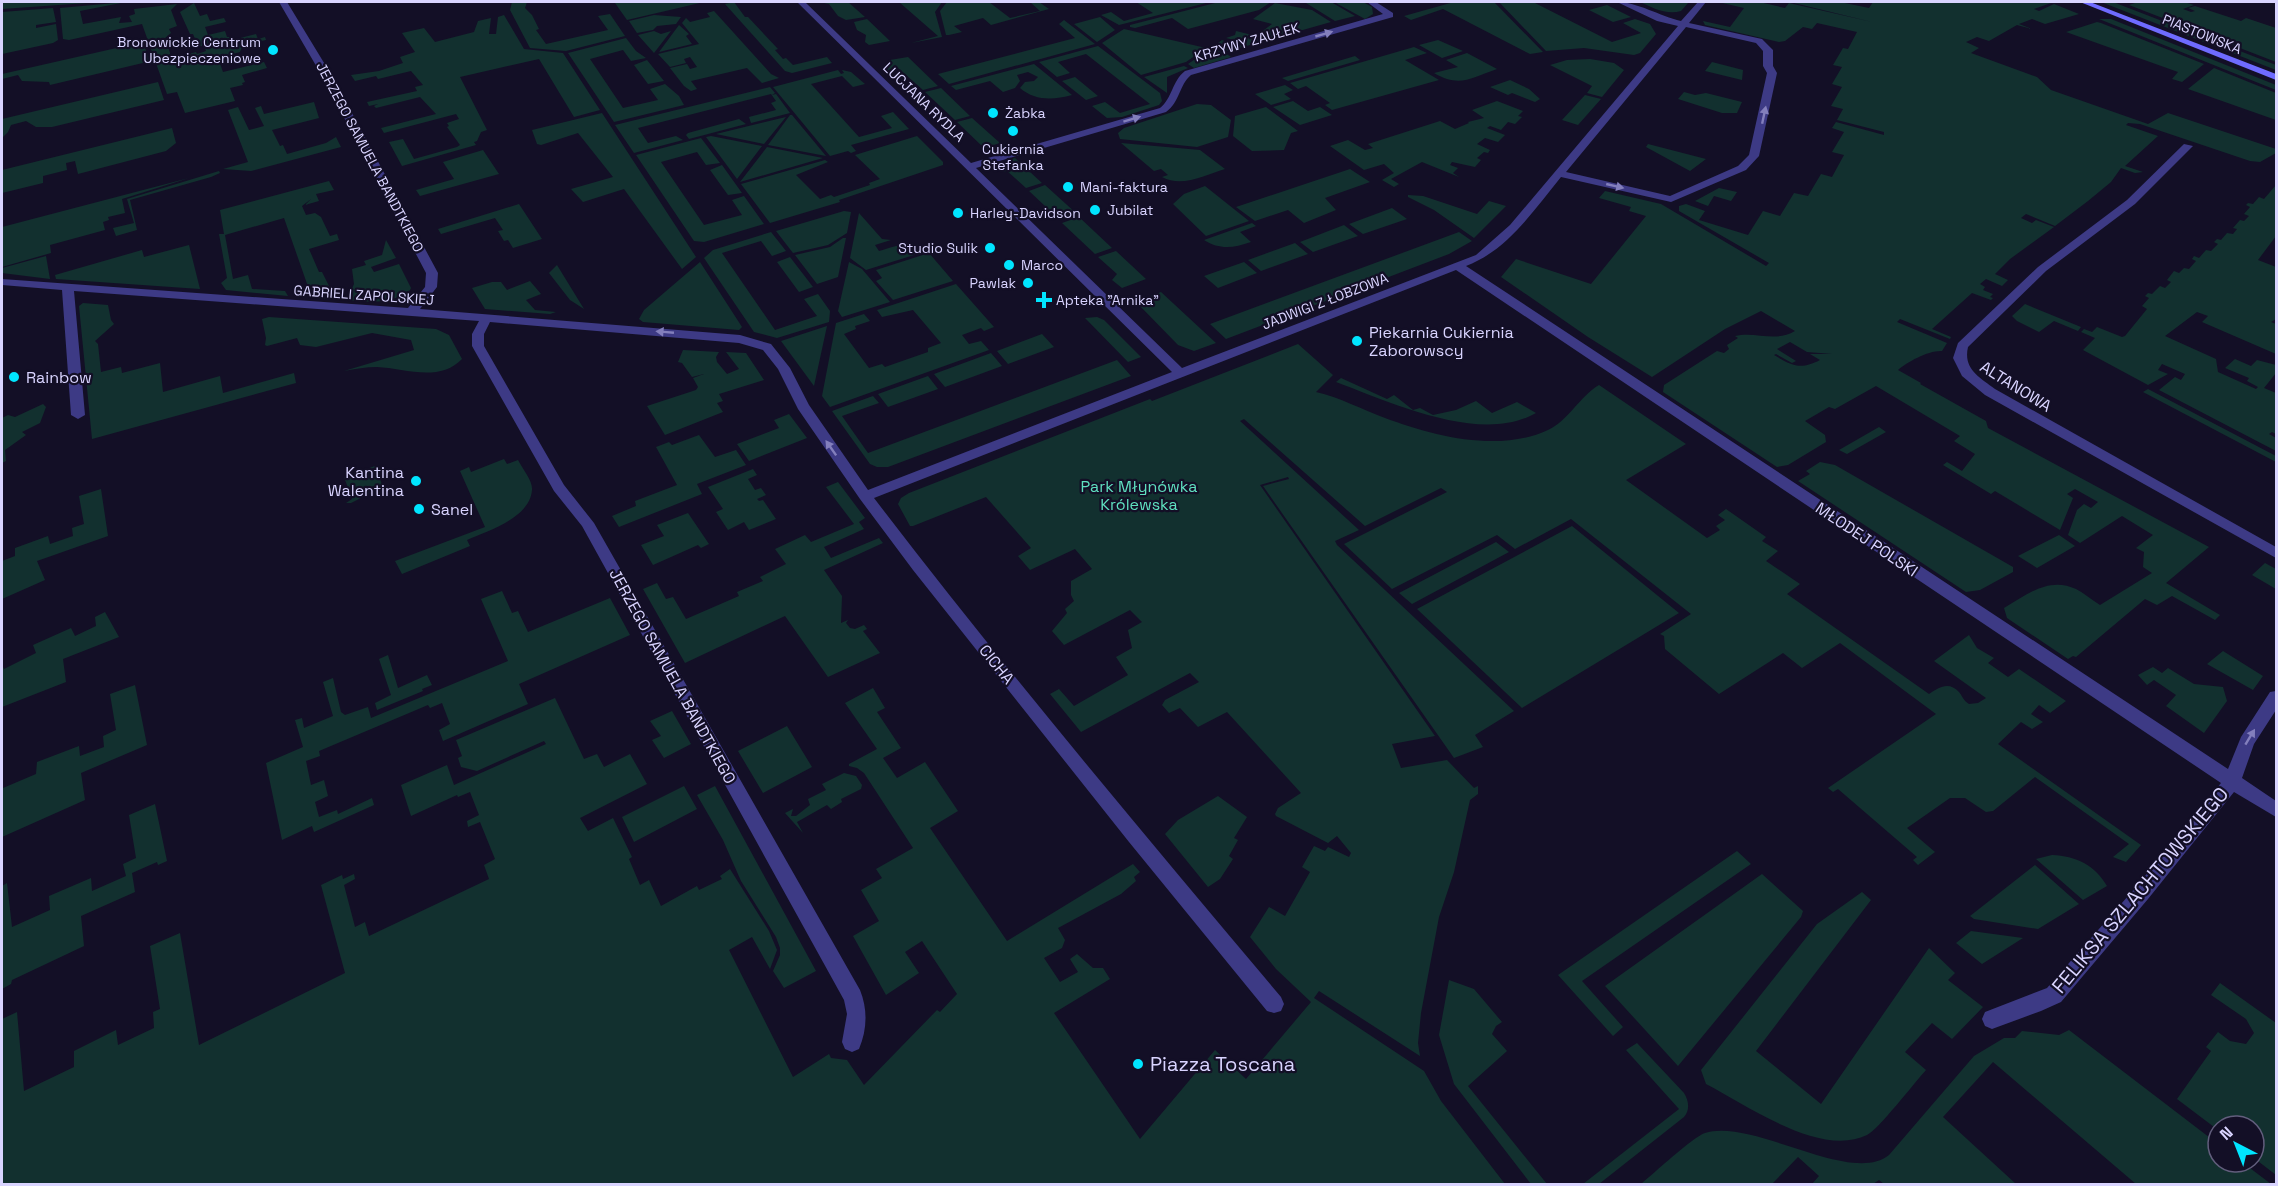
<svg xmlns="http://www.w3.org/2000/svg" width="2278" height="1186" font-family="'Space Grotesk',sans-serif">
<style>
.green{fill:#12302f;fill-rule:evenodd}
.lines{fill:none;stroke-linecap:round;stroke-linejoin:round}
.street{fill:#3d3a85;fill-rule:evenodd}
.secondary{fill:#6f6bff;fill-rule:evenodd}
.oneway{fill:#837fbc}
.poi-dot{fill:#00e5ff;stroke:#130f26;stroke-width:2}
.labels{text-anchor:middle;stroke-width:4.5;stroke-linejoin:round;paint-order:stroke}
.far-street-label{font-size:14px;fill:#d9d4ff;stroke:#130f26}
.far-poi-label{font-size:14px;fill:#d9d4ff;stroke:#130f26;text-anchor:start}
.poi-label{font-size:16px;fill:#d9d4ff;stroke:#130f26;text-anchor:start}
.street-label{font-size:16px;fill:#d9d4ff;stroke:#130f26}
.park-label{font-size:16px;fill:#5fe0c0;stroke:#130f26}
.near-street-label{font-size:20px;fill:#d9d4ff;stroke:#130f26}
.near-poi-label{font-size:20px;fill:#d9d4ff;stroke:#130f26;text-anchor:start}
</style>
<rect width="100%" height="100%" fill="#130f26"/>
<path class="green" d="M 2,2 L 101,2 L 2,9 Z
M 126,2 L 80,11 L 83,24 L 121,17 L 119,23 L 132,22 L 129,16 L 135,14 L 134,9 L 177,4 L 171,10 L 177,26 L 169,29 L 171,33 L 165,38 L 171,56 L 178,57 L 196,52 L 197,54 L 206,51 L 204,46 L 198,46 L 193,34 L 190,34 L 180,12 L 194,3 L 200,16 L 207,14 L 210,21 L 224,18 L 226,22 L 205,27 L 208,35 L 225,31 L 227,37 L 231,37 L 232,40 L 256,34 L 258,39 L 265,37 L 266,40 L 243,45 L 240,52 L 218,58 L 223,72 L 264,62 L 267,68 L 242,75 L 245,82 L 242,83 L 243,85 L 230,88 L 235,101 L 185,113 L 177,92 L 167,94 L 142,24 L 69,40 L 63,39 L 60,8 Z
M 512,2 L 527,2 L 525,8 L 532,15 L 539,29 L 536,30 L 546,44 L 608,30 L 598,16 L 610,14 L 625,36 L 566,51 L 530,48 L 510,10 Z
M 662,2 L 704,2 L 627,20 L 615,3 Z
M 734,2 L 745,17 L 748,17 L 778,49 L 775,50 L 783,59 L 786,58 L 793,65 L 827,57 L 832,63 L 792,73 L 785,71 L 725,4 Z
M 848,2 L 865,17 L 846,20 L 838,16 L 829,4 L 824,3 Z
M 899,2 L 942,2 L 935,12 L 942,37 L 911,43 L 938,36 Z
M 947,2 L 989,2 L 1010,18 L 1040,11 L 1030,2 L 1039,2 L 1049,9 L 991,25 L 983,18 L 954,26 L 962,32 L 949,35 L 946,35 L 940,11 Z
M 1136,2 L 1210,2 L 1119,25 L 1101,15 L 1111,12 L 1124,21 L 1153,13 Z
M 1219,2 L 1271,2 L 1259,10 L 1188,29 L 1172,18 L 1135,28 L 1130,27 L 1130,25 Z
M 1312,2 L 1331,2 L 1355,16 L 1335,21 L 1306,3 Z
M 1334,2 L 1363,2 L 1372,7 L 1373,14 L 1365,19 Z
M 1454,2 L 1494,2 L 1543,52 L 1530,54 L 1443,9 L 1411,20 L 1404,16 Z
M 1499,2 L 1533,2 L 1612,42 L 1641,33 L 1623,23 L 1635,19 L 1650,24 L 1656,34 L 1640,53 L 1634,55 L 1584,48 L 1546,51 Z
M 1640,2 L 1639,2 L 1689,2 L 1681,11 C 1666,15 1653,8 1640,2 Z
M 1718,2 L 1759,2 L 1785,8 L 1789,3 L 1872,22 L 1790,2 L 1840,2 L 1869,8 L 1873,2 L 2048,2 L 2051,3 L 2034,9 L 2039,11 L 2054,4 L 2079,14 L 2045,24 L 2032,19 L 2019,24 L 2032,29 L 2017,25 L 1989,41 L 1977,37 L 1966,42 L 1979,48 L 1971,53 L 2037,77 L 2051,90 L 2148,124 L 2168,113 L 2276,149 L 2276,153 L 2260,162 L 2250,161 L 2140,124 L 2128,123 L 2126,125 L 2158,136 L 2125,166 L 2143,172 L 2135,173 L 2121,168 L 2111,182 L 2088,201 L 2055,226 L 2026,214 L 2021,218 L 2032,223 L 2036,220 L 2054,227 L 2010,259 L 1995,274 L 2008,280 L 2002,286 L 1986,279 L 1980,284 L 1985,287 L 1983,290 L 1993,294 L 1990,297 L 1993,298 L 1991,300 L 1972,293 L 1932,329 L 1951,337 L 1950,339 L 1900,319 L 1897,322 L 1947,343 L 1942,351 C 1929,350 1907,362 1898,370 L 1921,383 L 1920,384 L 1986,421 L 1988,428 L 2209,547 L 2166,583 L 2220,615 L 2215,620 L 2172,596 L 2157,605 L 2145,599 L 2076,657 L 2073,656 L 2068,659 L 2007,618 L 2004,608 C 2026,595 2049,576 2076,589 C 2084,593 2092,600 2100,605 L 2152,573 L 2143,567 L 2144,552 L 2136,548 L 2153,535 L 2122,516 L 2080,543 L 2068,535 L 2077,510 L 2084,504 L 2091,508 L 2098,502 L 2075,489 L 2067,494 L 2073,498 L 2060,530 L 1995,491 L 1991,494 L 1943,465 L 1947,462 L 1962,471 L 1975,454 L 1954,441 L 1960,436 L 1876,386 L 1835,409 L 1829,407 L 1805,421 L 1825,435 L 1826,442 L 1788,465 L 1777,467 L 1663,392 L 1664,385 L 1717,351 L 1724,353 L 1729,349 L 1727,345 L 1738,338 L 1735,336 C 1756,331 1775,343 1795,331 L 1761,311 L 1725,329 L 1652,377 L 1588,337 L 1501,277 L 1516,259 L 1591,284 L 1646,216 L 1629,211 L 1631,207 L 1599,198 L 1605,191 L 1661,204 L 1766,266 L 1769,263 L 1679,211 L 1679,206 L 1686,204 L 1705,211 L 1699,220 L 1748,235 L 1763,211 L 1780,216 L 1794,193 L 1808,196 L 1821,174 L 1832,177 L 1844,155 L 1832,152 L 1844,132 L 1832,128 L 1836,122 L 1884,135 L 1884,132 L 1837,120 L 1843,109 L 1831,106 L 1842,87 L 1832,84 L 1842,67 L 1833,65 L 1843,48 L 1848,49 L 1857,32 L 1817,23 L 1812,29 L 1803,27 L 1785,41 L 1779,42 L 1705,25 L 1703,21 L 1730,27 L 1744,8 ZM 1790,342 L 1807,352 L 1832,354 L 1810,354 L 1820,360 C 1801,370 1792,366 1774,355 L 1776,354 L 1792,363 L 1796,361 L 1777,349 Z
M 2101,2 L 2113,2 L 2276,65 L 2276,70 Z
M 2138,2 L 2184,2 L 2194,5 L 2183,9 L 2191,12 L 2195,11 L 2188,8 L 2195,6 L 2241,21 L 2246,18 L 2276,28 L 2276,62 L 2129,5 Z
M 1275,3 L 1312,10 L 1331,22 L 1236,49 L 1234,53 L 1214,46 L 1222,40 L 1238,46 L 1243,44 L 1244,42 L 1226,38 L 1235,35 L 1236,31 L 1256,36 L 1272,24 L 1253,19 Z
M 1607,5 L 1631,17 L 1613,22 L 1589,10 Z
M 53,8 L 56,22 L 36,25 L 36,28 L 56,24 L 58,40 L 53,43 L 2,54 L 2,12 Z
M 714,11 L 771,74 L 779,78 L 762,83 L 747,68 L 691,81 L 697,89 L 691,91 L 684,86 L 670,68 L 687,64 L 690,69 L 697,67 L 690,57 L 684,59 L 686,63 L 670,67 L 658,54 L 699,44 L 682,23 L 686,18 L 690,22 L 710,17 L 707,13 Z
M 504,15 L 524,49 L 563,53 L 600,110 L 574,117 L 539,59 L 460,77 L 487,130 L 481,132 L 477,141 L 474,142 L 476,145 L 402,166 L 389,142 L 403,139 L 414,159 L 457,147 L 460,145 L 447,127 L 449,126 L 447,123 L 459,119 L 456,114 L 384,133 L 381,128 L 436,114 L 420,97 L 376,108 L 374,106 L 378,104 L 369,106 L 367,102 L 417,91 L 415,87 L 423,85 L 411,71 L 378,79 L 376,76 L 355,81 L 351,75 L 379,71 L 403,63 L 400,57 L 415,52 L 402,33 L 424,28 L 435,42 L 474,32 L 478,21 L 491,18 L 489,34 L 496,34 L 498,17 Z
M 654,15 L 681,17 L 676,24 L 657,26 L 653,30 L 637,33 L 629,21 Z
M 1100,17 L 1115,30 L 1097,42 L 1074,24 Z
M 867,19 L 890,41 L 869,45 L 865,42 L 866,35 L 857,30 L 854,22 Z
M 2099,19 L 2111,19 L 2276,85 L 2276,90 Z
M 1064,20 L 1095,44 L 949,84 L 938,74 L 1075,38 L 1059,24 Z
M 2097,22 L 2101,23 L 2204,64 L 2182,82 L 2172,79 L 2178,72 L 2066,32 Z
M 679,25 L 689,34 L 686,36 L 692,44 L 659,52 Z
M 1124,29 L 1206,48 L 1186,62 L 1141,75 L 1102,43 Z
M 654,31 L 661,34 L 671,31 L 654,53 L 638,35 Z
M 626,38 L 636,51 L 646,58 L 631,61 L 623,50 L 590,59 L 623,108 L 658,100 L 650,89 L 665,84 L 679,96 L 684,105 L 614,122 L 568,53 Z
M 1438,40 L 1463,51 L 1442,58 L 1419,45 Z
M 143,42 L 150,61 L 147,62 L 50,85 L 49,82 L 22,81 L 18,75 L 2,79 L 2,74 Z
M 1098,46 L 1160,93 L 1162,101 L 1159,105 L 1122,117 L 1107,118 L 1092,106 L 1105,102 L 1120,113 L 1150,104 L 1086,54 L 1058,62 L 1070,73 L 1057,77 L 1039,62 Z
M 1414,47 L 1427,53 L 1405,60 L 1439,80 L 1332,110 L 1325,105 L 1330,103 L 1306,86 L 1298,89 L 1290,83 Z
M 1210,49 L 1225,53 L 1231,57 L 1194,68 L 1188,64 Z
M 1467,53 L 1497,69 C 1470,78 1460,88 1434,73 L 1458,67 L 1446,60 Z
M 1355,56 L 1360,60 L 1288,81 L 1282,78 Z
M 908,57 L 938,86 L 923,90 L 898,68 L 888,70 L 885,66 L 890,60 Z
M 1590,59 L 1614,63 L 1624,70 L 1602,97 L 1587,93 L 1592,86 L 1550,65 L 1567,60 Z
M 647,60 L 664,81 L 648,84 L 634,65 Z
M 1712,62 L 1743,70 L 1742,80 L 1705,71 Z
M 1034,64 L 1072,95 C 1053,100 1035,101 1020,88 L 1025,82 L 1034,81 L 1038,77 L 1028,72 L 1017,75 L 1020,81 L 1015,88 L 1003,92 L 990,81 L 956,90 L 951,86 Z
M 1184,66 L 1188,68 L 1167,77 L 1167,93 L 1144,77 Z
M 2214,68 L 2276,93 L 2276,120 L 2188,89 Z
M 838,70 L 841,74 L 844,73 L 842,70 L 851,72 L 865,84 L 853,87 L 842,76 L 811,84 L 859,137 L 892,128 L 881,116 L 893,112 L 909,129 L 851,145 L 856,151 L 851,153 L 848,151 L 830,156 L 773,87 Z
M 1075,77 L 1098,96 L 1086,100 L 1062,81 Z
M 1510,80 L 1529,89 L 1540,99 L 1535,102 L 1512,93 L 1508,95 L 1490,87 Z
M 158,82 L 164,100 L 52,127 L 36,127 L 26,121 L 11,125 L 8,132 L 2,138 L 2,119 Z
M 1285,85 L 1293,90 L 1284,94 L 1291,99 L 1271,105 L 1255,94 Z
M 770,87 L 775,93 L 772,95 L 776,94 L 790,113 L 751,123 L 749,117 L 776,110 L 771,103 L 776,101 L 771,94 L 638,128 L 648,143 L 676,136 L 683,140 L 634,153 L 615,125 Z
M 941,88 L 970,116 L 955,120 L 925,92 Z
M 1684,92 L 1695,95 L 1706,93 L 1742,102 L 1737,113 L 1722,113 L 1678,99 Z
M 1585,95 L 1601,99 L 1578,125 L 1562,120 Z
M 1293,101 L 1308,111 L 1320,107 L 1332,115 L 1300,125 L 1273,107 Z
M 1497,101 L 1523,111 L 1518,116 L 1522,117 L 1515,124 L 1508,122 L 1501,130 L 1490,126 L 1487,128 L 1505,135 L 1498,142 L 1485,138 L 1477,144 L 1490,150 L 1488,153 L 1484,152 L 1477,158 L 1481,160 L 1475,167 L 1452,162 L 1450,165 L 1458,168 L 1453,173 L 1459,177 L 1422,162 L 1391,179 L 1399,184 L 1394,187 L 1382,180 L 1394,173 L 1384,164 L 1364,170 L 1330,146 L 1348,140 L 1365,150 L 1373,148 L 1368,144 L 1440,121 L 1455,129 L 1469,123 L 1468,122 L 1484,118 L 1472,110 Z
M 314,102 L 319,118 L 272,130 L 280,146 L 283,145 L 287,154 L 326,143 L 336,137 L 341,147 L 251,171 L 223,169 L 248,162 L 228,110 L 238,107 L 249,130 L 264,126 L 255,108 L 261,106 L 264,114 Z
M 1197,104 L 1211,105 L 1231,120 L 1228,137 L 1197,147 L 1120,139 L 1118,133 L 1124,128 Z
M 1266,107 L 1298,131 L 1291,133 L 1284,150 L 1252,151 L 1233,136 L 1235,116 Z
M 602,113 L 696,257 L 682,269 L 624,189 L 583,202 L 571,189 L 613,177 L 578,133 L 541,145 L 537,144 L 532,130 Z
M 790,115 L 792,115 L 826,156 L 768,145 Z
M 786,117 L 764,144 L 716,134 Z
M 972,118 L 1000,143 L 984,148 L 957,122 Z
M 739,119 L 746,124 L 689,139 L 686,135 L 688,133 Z
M 172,128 L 176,143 L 166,151 L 78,174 L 75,161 L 66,163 L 67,170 L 43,176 L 43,183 L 2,193 L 2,170 Z
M 711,136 L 762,146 L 737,179 L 706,137 Z
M 917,136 L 943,162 L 943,165 L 839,200 L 840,202 L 770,223 L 741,184 L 825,160 L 828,162 L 796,175 L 820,199 L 831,195 L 834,197 L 870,185 L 869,183 L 880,179 L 855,155 Z
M 701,138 L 720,163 L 706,165 L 697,152 L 661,162 L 704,225 L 742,215 L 732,200 L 744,196 L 764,224 L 704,242 L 694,241 L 636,155 Z
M 1121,143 L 1200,150 L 1225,169 C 1205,175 1182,188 1162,177 L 1168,175 L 1161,169 L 1154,171 Z
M 1648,144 L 1706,159 L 1690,171 L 1646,147 Z
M 767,147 L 823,158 L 740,182 Z
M 483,150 L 499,174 L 420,196 L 416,190 L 454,179 L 443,162 Z
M 1015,158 L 1042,183 L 1026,188 L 1007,171 L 1001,172 L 993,165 Z
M 722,165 L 742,193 L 728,195 L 710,170 Z
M 1350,169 L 1370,182 L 1325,198 L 1336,210 L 1304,223 L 1288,210 L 1255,221 L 1236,207 Z
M 219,171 L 220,173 L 211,177 L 130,200 L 137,230 L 116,236 L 113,228 L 134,223 L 127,199 Z
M 189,178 L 122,199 L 125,213 L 108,217 L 109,220 L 103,222 L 105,230 L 50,245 L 51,253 L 2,267 L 2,227 Z
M 329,181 L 334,190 L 316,194 L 319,201 L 305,205 L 311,199 L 302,206 L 306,215 L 315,213 L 321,217 L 330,236 L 337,234 L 339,240 L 309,249 L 319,272 L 322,272 L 334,296 L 332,299 L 312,298 L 284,218 L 225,235 L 233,279 L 248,275 L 252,289 L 285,291 L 288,296 L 226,290 L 221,283 L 227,278 L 219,234 L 224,234 L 220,210 Z
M 1045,185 L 1077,214 L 1060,220 L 1029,191 Z
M 2276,185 L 2276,236 L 2258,260 L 2276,267 L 2276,319 L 2271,322 L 2276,324 L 2276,354 L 2202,322 L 2208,316 L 2197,312 L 2165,336 L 2216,359 L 2218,372 L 2256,389 L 2258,387 L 2247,381 L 2249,378 L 2225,368 L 2235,359 L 2251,366 L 2257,360 L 2276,365 L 2276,373 L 2264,388 L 2276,393 L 2276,434 L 2272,432 L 2269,434 L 2276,438 L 2276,451 L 2159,390 L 2175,377 L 2181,380 L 2185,374 L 2162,364 L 2158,370 L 2168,374 L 2148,385 L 2083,350 L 2095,338 L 2081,332 L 2084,329 L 2092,332 L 2097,327 L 2122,337 L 2125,336 L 2147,309 L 2142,306 L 2149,298 L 2145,296 L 2148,293 L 2152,294 L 2160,286 L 2165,288 L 2171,282 L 2167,280 L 2174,271 L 2179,273 L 2184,268 L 2189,269 L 2196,261 L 2192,259 L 2194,256 L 2199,258 L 2206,250 L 2211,251 L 2218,244 L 2214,242 L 2217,239 L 2221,240 L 2227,233 L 2233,234 L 2237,229 L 2233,228 L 2240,220 L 2244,221 L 2249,216 L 2244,214 L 2250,207 L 2246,205 L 2248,203 L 2253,204 L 2259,197 L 2264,199 Z
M 1205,186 L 1249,221 L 1206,236 L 1173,204 L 1184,194 Z
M 1719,188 L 1737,192 L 1731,201 L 1714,196 L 1708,206 L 1695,201 Z
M 1408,195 L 1423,196 L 1477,214 L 1489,201 L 1506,206 L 1474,238 L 1434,210 L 1408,197 Z
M 519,204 L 542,239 L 513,248 L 508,240 L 504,241 L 498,231 L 503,230 L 495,218 L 441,234 L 438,229 Z
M 1392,208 L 1407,219 L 1363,234 L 1349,224 Z
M 844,211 L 851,212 L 847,233 L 828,245 L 793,253 L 776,231 Z
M 859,213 L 882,239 L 891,240 L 875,245 L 879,251 C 895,247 914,237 927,251 L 866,270 L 850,258 Z
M 1079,217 L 1112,248 L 1095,254 L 1062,223 Z
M 1252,223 L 1256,226 L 1240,232 L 1251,242 C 1233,248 1220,250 1204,240 Z
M 1344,225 L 1358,236 L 1313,252 L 1300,242 Z
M 771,232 L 786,251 L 772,256 L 761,241 L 722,253 L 775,330 L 817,316 L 804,299 L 818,294 L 830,311 L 829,322 L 777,338 L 754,332 L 704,258 L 713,250 Z
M 1459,232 L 1472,241 L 1449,254 L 1226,339 L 1210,324 Z
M 843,238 L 846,238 L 838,277 L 817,284 L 795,255 L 830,247 Z
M 386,240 L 396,258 L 371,267 L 374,272 L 399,264 L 411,288 L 410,290 C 391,305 369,302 347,300 L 354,284 L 352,269 L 366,265 L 364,261 L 382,255 Z
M 1295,243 L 1308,254 L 1261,271 L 1248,260 Z
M 189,245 L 200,289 L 56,279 L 55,275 L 142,250 L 144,257 Z
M 1116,251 L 1146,279 L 1122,288 L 1112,280 L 1117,274 L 1098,257 Z
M 929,253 L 953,281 L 893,300 L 876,281 L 882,278 L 876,270 Z
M 46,256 L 50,279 L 2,273 L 2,268 Z
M 790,257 L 813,287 L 799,292 L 777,262 Z
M 700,262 L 742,327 L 739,330 L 643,322 L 639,319 L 644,310 Z
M 849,262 L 862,269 L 890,302 L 842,317 L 838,311 Z
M 1244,262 L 1257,273 L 1218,288 L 1204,276 Z
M 557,265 L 584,309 L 570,300 L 549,273 Z
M 530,281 L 541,294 L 526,300 L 535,310 L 556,312 L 550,314 L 485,309 L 472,288 L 492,282 L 501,282 L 507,290 Z
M 956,284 L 994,327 L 984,331 L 981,328 L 962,335 L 969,344 L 981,341 L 989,350 L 830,407 L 822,396 L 836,323 L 864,314 L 870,321 L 855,326 L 856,329 L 844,334 L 869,368 L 882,364 L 885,367 L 928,352 L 928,348 L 941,343 L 913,310 L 882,317 L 877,310 Z
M 1161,292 L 1216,343 L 1194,351 L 1178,345 L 1139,305 L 1140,300 Z
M 83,303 L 108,305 L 111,320 L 114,324 L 95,341 L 98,344 L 101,372 L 121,367 L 122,373 L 160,363 L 163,392 L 220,376 L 223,393 L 294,373 L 296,383 L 92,439 L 79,306 Z
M 2025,304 L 2081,327 L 2078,331 L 2054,321 L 2039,332 L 2017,321 L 2012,316 Z
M 269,317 L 436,329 L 449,335 L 462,359 C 439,383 404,368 377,367 C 366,367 355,369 344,371 L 414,350 L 411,340 L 372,333 L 316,347 L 300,345 L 297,338 L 267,346 L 265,345 L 266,338 L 262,319 Z
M 1097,317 L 1104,320 L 1141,357 L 1128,362 L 1085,318 Z
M 827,326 L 814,386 L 781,341 Z
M 1042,334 L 1054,347 L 1008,364 L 997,351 Z
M 1298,344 L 1333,375 L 1316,392 C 1339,397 1363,410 1385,418 C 1433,436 1499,453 1548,430 C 1569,420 1579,397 1599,385 L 1686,444 L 1626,480 L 1707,538 L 1720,530 L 1716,526 L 1725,520 L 1718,515 L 1726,509 L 1766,537 L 1762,541 L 1778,551 L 1766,561 L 1800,584 L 1787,594 L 1929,694 C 1939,687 1949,681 1959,692 C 1963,697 1963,700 1969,704 L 1978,703 L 1986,698 L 1934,661 L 1969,635 L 1977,648 L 1994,658 L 1988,663 L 2008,677 L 2019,669 L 2066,701 L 2050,713 L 2039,705 L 2031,714 L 2043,722 L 2032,729 L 2021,722 L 1998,744 L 2141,845 L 2126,862 L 2113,857 L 2129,844 L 2035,777 L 1993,811 L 1986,812 L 1965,798 L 1950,798 L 1907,828 L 1935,852 L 1918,865 L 1913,860 L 1917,857 L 1838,789 L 1833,792 L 1828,788 L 1936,714 L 1840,643 L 1802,668 L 1783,653 L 1719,694 L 1665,649 L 1664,636 L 1660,634 L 1691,614 L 1571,519 L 1515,549 L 1497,535 L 1392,589 L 1344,544 L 1447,492 L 1441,488 L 1365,526 L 1244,419 L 1240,421 L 1359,530 L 1335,541 L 1337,545 L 1514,711 L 1475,735 L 1483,747 L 1454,758 L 1263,486 L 1289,479 L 1288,477 L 1260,485 L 1435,736 L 1392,744 L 1401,768 L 1447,760 L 1474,788 L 1478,786 L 1478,794 L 1470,800 L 1454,872 L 1439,917 L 1421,1013 L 1418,1043 L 1420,1056 L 1319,991 L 1314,998 L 1424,1071 L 1441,1101 L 1505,1184 L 2,1184 L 2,1019 L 17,1012 L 24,1091 L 74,1067 L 74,1051 L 116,1030 L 118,1045 L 154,1028 L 153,1012 L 160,1009 L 150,946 L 180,933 L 199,1045 L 345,973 L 321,885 L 342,875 L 343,879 L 354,874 L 355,879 L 344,885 L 355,927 L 365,922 L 369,936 L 489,879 L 484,865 L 495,859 L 480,822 L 468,827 L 467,821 L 479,815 L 470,792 L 458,797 L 457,795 L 411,816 L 401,785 L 447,765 L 454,785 L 546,744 L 544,741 L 477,771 L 461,767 L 458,758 L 462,756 L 456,740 L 555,698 L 584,759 L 597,754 L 604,767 L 630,754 L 647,784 L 580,818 L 588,831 L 613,818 L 632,857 L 629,859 L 640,885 L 649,880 L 661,906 L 697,886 L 699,890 L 722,879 L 720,876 L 730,869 L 769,931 L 777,950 L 770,969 L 752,937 L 729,950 L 793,1077 L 829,1054 L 831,1058 L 847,1060 L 864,1085 L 937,1010 L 940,1012 L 957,994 L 922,941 L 905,952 L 919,973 L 886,995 L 853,936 L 879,921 L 861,890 L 882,878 L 876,869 L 913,848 L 864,773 L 857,768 L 849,766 L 849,764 L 877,749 L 845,703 L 873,688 L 885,708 L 877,712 L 901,748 L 883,758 L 897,778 L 925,762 L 958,811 L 930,828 L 1007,941 L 1133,864 L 1140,872 L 1134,877 L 1136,881 L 1121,894 L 1058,928 L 1065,940 L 1062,948 L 1044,958 L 1060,982 L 1078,972 L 1070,959 L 1077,954 L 1093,968 L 1103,968 L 1110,979 L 1054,1013 L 1140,1139 L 1215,1050 L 1246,1079 L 1311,1002 L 1276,969 L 1250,937 L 1269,907 L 1285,916 L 1310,872 L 1302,867 L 1314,846 L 1325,851 L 1328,847 L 1349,857 L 1351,853 L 1337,836 L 1328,843 L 1276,816 L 1275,814 L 1278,808 L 1301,793 L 1227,712 L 1198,727 L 1180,708 L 1169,713 L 1162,705 L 1165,700 L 1199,682 L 1190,673 L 1081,732 L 1050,694 L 1059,689 L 1074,706 L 1128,675 L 1116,657 L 1132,648 L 1128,630 L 1142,622 L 1130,610 L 1064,645 L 1052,631 L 1067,613 L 1065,609 L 1074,601 L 1071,595 L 1071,581 L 1092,569 L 1075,549 L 1030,570 L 1018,556 L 1031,548 L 986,497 L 913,526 L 910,526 L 898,504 L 901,498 L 909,493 L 1150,399 L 1152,401 Z
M 683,350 L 719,352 L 716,357 L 717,362 L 727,374 L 739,369 L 726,352 L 746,353 L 764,380 L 719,394 L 723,401 L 717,403 L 723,412 L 665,435 L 647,406 L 696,390 L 698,387 L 693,378 L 704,374 L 692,377 L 682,363 L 678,362 Z
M 991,353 L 1002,366 L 945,387 L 934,374 Z
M 1117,360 L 1131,376 L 888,467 L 877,467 L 870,464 L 832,411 L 873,396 L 879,403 L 842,416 L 868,453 Z
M 928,376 L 938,389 L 888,407 L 878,394 Z
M 1341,378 L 1387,399 L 1394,395 L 1413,410 L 1420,408 L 1433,415 L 1456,410 L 1476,401 L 1492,413 L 1517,402 L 1536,413 C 1481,445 1390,402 1336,382 Z
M 2148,389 L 2276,456 L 2276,462 L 2143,392 Z
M 43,404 L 46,407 L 40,423 L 22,432 L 26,435 L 5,450 L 6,461 L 2,463 L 2,418 L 8,415 L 15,417 Z
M 789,414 L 807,438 L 749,461 L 737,444 L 779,428 L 774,420 Z
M 1879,427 L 1886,432 L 1847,454 L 1839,450 Z
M 699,435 L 715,457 L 736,450 L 746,465 L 697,484 L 702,494 L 619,527 L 612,516 L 636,506 L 635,501 L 677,485 L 656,447 L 669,442 L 672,445 Z
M 504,459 L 507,464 L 518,460 C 522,468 533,481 532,490 C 530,518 488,531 467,540 L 470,546 L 402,574 L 395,561 L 485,527 L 460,471 L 469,467 L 471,472 Z
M 1820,462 L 1835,465 L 2013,567 L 2013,572 L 1980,590 L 1966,592 L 1798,481 L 1810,474 L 1806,471 Z
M 375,466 L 383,487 L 351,503 L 346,503 L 352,499 L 344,477 Z
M 753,469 L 757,475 L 748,479 L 755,490 L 761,488 L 766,495 L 757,499 L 759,501 L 763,500 L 776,519 L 749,530 L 744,522 L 728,530 L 716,512 L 723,509 L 708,487 Z
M 838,482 L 865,518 L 859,522 L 864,529 L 824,547 L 831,558 L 879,538 L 883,543 L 824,570 L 842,596 L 841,623 L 848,620 L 846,623 L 850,628 L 855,629 L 864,625 L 867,629 L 863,631 L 880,653 L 828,677 L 785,616 L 685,663 L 643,589 L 657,583 L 666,599 L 673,597 L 686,619 L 739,596 L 737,592 L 763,581 L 760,577 L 786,564 L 775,549 L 805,535 L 811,542 L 854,524 L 826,487 Z
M 101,489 L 108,536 L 37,561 L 45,580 L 2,599 L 2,561 L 15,556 L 15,548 L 48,536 L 50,544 L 73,536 L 72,528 L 84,524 L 79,496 Z
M 688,513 L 709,544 L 701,548 L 698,545 L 653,565 L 641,545 L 664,536 L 657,525 Z
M 1572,526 L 1679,613 L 1522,708 L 1417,609 Z
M 2059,535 L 2075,546 L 2037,568 L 2018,556 Z
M 1496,542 L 1509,552 L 1412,604 L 1399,593 Z
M 2265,563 L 2276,569 L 2276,589 L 2252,575 Z
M 502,591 L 512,613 L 518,611 L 528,632 L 610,598 L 630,635 L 519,684 L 528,704 L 443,741 L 439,730 L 450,724 L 442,703 L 430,708 L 428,705 L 319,751 L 320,756 L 306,761 L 311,785 L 324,780 L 328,796 L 315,802 L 319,817 L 337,810 L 338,814 L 372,798 L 374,805 L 314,832 L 312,826 L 282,840 L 266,763 L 303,747 L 295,720 L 302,718 L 304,728 L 333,716 L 323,682 L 333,678 L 341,712 L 345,715 L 368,707 L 371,718 L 508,661 L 481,599 Z
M 105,612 L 119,637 L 63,659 L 66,682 L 2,707 L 2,665 L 4,669 L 36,653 L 33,645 L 71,628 L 75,636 L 96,626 L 95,617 Z
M 2223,651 L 2263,676 L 2253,690 L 2207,664 Z
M 388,655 L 398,688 L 427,675 L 432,685 L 422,689 L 423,691 L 377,710 L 375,703 L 391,695 L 379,659 Z
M 2153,667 L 2162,673 L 2168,668 L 2194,684 L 2223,687 L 2227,701 L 2204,733 L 2166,706 L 2176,695 L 2154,680 L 2147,685 L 2138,675 Z
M 135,685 L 147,745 L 81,773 L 85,800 L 2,837 L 2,779 L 3,788 L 36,774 L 37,762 L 79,746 L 80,756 L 104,747 L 103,736 L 116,730 L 110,694 Z
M 672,711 L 691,744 L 664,758 L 652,740 L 661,736 L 650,721 Z
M 787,726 L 812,767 L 763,793 L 738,751 Z
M 844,773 L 856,776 L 862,785 L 861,789 L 841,799 L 842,802 L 831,809 L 827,805 L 797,822 L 803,833 L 785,813 L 793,809 L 791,816 L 796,816 L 810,805 L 808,799 L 826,790 L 822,784 Z
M 684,786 L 697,809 L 634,842 L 622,817 Z
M 715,786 L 816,971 L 784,988 L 773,971 L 780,955 L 780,948 L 776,937 L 741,881 L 723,840 L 697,795 Z
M 1218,796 L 1247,817 L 1234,838 L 1238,840 L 1229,856 L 1233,859 L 1220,879 L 1208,887 L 1165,834 L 1178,820 Z
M 155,804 L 167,861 L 158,865 L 157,862 L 132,873 L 135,892 L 81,916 L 84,946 L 12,980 L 11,984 L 2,989 L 2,886 L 7,883 L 12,927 L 50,910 L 49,896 L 91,878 L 92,891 L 126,876 L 123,864 L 136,858 L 129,815 Z
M 1737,851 L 1751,864 L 1582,981 L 1623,1027 L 1613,1036 L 1558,975 Z
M 2052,855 C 2076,856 2095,865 2107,886 L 2083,900 L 2036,859 Z
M 2035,865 L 2079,904 L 2038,929 L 1974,919 L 1970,916 Z
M 1762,874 L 1803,911 L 1801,917 L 1678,1066 L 1605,986 Z
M 1862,892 L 1871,900 L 1756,1051 L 1821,1104 L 1929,948 L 1955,973 L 1948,980 L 1983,1007 L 1952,1039 L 1932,1023 L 1905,1052 L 1926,1070 C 1915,1082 1878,1130 1867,1135 C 1820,1158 1747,1105 1706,1084 L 1701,1070 L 1817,924 Z
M 1971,931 L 2023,938 L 1982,964 L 1956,943 Z
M 1449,980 L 1474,989 L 1502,1022 L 1496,1026 L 1492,1034 L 1507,1051 L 1468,1086 L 1547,1184 L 1531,1184 L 1454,1084 L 1439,1035 Z
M 2220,983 L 2276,1023 L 2276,1175 L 2254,1158 L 2254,1126 L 2218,1126 L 2218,1130 L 2177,1099 L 2211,1051 L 2206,1047 L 2218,1032 L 2230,1041 L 2246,1044 L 2254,1033 L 2246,1019 L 2211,995 Z
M 2069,1030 L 2218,1144 L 2218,1162 L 2242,1162 L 2271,1184 L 2136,1184 L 1993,1062 L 1943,1117 L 2016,1184 L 1884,1184 L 1879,1180 L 1873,1184 L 1812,1184 L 1819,1176 L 1798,1157 L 1772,1184 L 1641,1184 C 1653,1174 1693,1137 1705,1133 C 1753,1118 1851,1186 1889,1155 L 1974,1056 L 2004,1038 L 2015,1038 L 2022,1031 L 2059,1035 Z
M 1637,1043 L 1684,1093 C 1689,1101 1690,1110 1684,1117 L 1599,1184 L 1583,1184 L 1679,1109 L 1626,1050 Z"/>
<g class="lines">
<path class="street" d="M 279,2 L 287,2 L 332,76 L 438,273 L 437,287 L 420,309 L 740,335 L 771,344 L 790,368 L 809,405 L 868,490 L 1172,372 L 797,2 L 805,2 L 971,163 L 1160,108 C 1172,99 1172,81 1185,71 L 1383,14 L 1367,2 L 1376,2 L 1393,13 L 1393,17 L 1191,75 C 1179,85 1180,102 1166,112 L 976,168 L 1182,368 L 1476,255 L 1510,225 L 1678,26 L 1657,21 L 1617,2 C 1637,2 1660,16 1681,21 L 1698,2 L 1706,2 L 1689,23 L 1762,39 L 1773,50 L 1773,66 L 1777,73 L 1759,156 L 1746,170 L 1671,202 L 1561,177 C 1533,211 1508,250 1466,266 L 2228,769 L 2241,737 L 2270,692 L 2276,691 L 2276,710 L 2254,744 L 2242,778 L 2276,801 L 2276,817 L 2234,792 L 2148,899 L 2061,1002 L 2041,1011 L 1992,1029 L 1985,1026 L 1982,1019 L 1985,1012 L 2047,988 L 2136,887 L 2221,783 L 1456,270 L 874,498 C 1004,668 1143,833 1281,997 L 1284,1004 L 1281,1011 L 1274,1013 L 1267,1011 L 1129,842 L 913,570 L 860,499 L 798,409 L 778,369 L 763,350 L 739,343 L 490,322 L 484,334 L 484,346 L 564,485 L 594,523 L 860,990 C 868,1010 867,1030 859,1049 L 852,1052 L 845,1049 L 842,1042 L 847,1014 L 844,1000 L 582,526 L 554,491 L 472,346 L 472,334 L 479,321 L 74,291 L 85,415 L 78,419 L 71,415 L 62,290 L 2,285 L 2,279 L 408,308 L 425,287 L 426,273 L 322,76 ZM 1686,27 L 1756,43 L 1763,51 L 1763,66 L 1767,73 L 1749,155 L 1738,166 L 1670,196 L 1566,172 Z
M 2184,144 L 2193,146 L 2135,204 L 2046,271 L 1968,347 C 1963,369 1979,377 1995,389 L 2276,547 L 2276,558 L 1985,395 L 1962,376 L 1953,358 L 1958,343 L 2038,267 L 2127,200 Z"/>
<path class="secondary" d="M 2080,2 L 2090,2 L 2276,74 L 2276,80 Z"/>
</g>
<defs><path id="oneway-solid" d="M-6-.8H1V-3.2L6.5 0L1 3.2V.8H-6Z" transform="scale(1.5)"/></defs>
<g class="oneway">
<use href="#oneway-solid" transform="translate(1324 34) rotate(-16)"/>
<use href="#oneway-solid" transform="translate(1764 115) rotate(-78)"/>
<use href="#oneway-solid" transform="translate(1132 119) rotate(-17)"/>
<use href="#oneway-solid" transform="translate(1615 186) rotate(13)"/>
<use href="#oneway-solid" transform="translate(665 332) rotate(-175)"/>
<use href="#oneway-solid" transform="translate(831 448) rotate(-125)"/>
<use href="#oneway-solid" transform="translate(2250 737) rotate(-59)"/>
</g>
<g class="poi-dot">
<circle cx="273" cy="50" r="6"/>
<circle cx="993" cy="113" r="6"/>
<circle cx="1013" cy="131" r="6"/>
<circle cx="1068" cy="187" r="6"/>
<circle cx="1095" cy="210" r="6"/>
<circle cx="958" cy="213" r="6"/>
<circle cx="990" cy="248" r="6"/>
<circle cx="1009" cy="265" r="6"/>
<circle cx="1028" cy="283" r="6"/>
<path d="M1041 291h6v6h6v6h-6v6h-6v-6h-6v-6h6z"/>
<circle cx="1357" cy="341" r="6"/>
<circle cx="14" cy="377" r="6"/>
<circle cx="416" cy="481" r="6"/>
<circle cx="419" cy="509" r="6"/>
<circle cx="1138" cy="1064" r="6"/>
</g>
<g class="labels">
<g class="far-street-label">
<text transform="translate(2202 34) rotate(22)" y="5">PIASTOWSKA</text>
<text transform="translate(1247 42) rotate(-16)" y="5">KRZYWY ZAUŁEK</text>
<text transform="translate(924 102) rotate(44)" y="5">LUCJANA RYDLA</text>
<text transform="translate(370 157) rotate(62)" y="5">JERZEGO SAMUELA BANDTKIEGO</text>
<text transform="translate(364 295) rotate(4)" y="5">GABRIELI ZAPOLSKIEJ</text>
<text transform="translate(1325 301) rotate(-21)" y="5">JADWIGI Z ŁOBZOWA</text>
</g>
<g class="far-poi-label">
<text x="261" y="47" text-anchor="end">Bronowickie Centrum<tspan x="261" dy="16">Ubezpieczeniowe</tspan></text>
<text x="1005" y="118">Żabka</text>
<text x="1013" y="154" text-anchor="middle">Cukiernia<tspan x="1013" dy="16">Stefanka</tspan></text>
<text x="1080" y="192">Mani-faktura</text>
<text x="1107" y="215">Jubilat</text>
<text x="970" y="218">Harley-Davidson</text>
<text x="978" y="253" text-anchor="end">Studio Sulik</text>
<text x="1021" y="270">Marco</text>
<text x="1016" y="288" text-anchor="end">Pawlak</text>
<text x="1056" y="305">Apteka "Arnika"</text>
</g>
<g class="poi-label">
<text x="1369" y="338">Piekarnia Cukiernia<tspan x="1369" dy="18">Zaborowscy</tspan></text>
<text x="26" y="383">Rainbow</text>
<text x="404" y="478" text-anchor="end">Kantina<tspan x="404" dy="18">Walentina</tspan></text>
<text x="431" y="515">Sanel</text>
</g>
<g class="street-label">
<text transform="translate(2016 386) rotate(32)" y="6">ALTANOWA</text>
<text transform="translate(1867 539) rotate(34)" y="6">MŁODEJ POLSKI</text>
<text transform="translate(997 664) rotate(51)" y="6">CICHA</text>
<text transform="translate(673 676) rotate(61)" y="6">JERZEGO SAMUELA BANDTKIEGO</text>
</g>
<g class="park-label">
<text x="1139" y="492">Park Młynówka<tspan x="1139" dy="18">Królewska</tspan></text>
</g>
<g class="near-street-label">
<text transform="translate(2140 890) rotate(-50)" y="7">FELIKSA SZLACHTOWSKIEGO</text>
</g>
<g class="near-poi-label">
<text x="1150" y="1071">Piazza Toscana</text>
</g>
</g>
<rect width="2278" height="1186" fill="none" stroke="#d9d4ff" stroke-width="6"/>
<g transform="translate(2236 1144) rotate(318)"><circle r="28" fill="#130f26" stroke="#625e7d" stroke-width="1.5"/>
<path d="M0-4.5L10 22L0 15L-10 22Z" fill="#00e5ff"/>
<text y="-9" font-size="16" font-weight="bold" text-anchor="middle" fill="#d9d4ff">N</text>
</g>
</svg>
